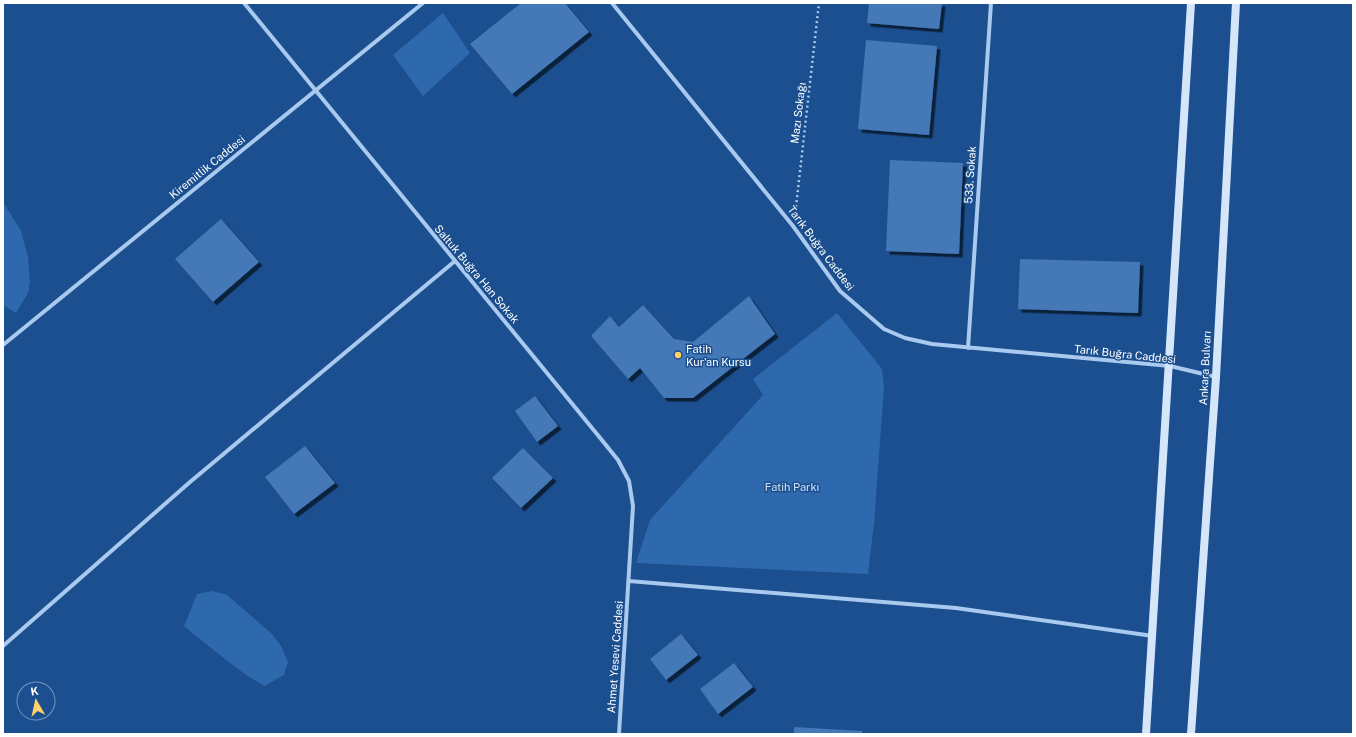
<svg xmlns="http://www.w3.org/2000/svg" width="1356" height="737" font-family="'Public Sans',sans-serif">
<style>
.green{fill:#2e69ad}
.building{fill:#4478b7;filter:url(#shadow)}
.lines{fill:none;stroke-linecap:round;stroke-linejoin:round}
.path{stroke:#a9c9ee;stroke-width:2.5;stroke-dasharray:2 3;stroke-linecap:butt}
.minor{stroke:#a9c9ee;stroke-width:4}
.secondary{stroke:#d6e6fa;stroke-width:8}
.poi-dot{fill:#ffd166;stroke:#1b4f8f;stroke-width:1.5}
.labels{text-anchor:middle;stroke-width:3;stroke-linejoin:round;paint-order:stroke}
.street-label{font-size:11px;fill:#fff;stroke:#1b4f8f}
.poi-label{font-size:11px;fill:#fff;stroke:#1b4f8f;text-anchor:start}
.park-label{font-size:11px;fill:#cfe3fa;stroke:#1b4f8f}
</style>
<defs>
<filter id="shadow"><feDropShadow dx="3.5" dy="3.5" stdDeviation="0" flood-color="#0009"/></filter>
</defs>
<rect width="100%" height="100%" fill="#1b4f8f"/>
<path class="green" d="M 443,13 L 470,53 L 423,96 L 393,55 Z
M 3,202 L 21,231 L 28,257 L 30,282 L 28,293 L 16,313 L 3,305 Z
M 837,313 L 882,369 L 884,388 L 874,523 L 868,574 L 636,563 L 650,520 L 763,395 L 753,379 Z
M 212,591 L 227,595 L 272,634 L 281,646 L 288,662 L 284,675 L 264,686 C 235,669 210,647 184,626 L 197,594 Z"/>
<path class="building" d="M 521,3 L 565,3 L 589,32 L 512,94 L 470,44 Z
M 869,3 L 942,3 L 939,29 L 867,23 Z
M 866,40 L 937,46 L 929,135 L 858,129 Z
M 890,160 L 963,163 L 959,254 L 886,251 Z
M 221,219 L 259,262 L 213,302 L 175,259 Z
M 1020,259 L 1140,262 L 1138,313 L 1018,309 Z
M 749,296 L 775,334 L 693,398 L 664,398 L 640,368 L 628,379 L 591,336 L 610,316 L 619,327 L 643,305 L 674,339 L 693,342 Z
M 535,396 L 558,426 L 537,442 L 515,411 Z
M 305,446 L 335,483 L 294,514 L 265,477 Z
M 523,448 L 553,478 L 521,508 L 492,478 Z
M 681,634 L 698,655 L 666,680 L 650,659 Z
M 734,663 L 753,687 L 718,714 L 700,689 Z
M 794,727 L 862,731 L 862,734 L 794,734 Z"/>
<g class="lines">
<path class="path" d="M 796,207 L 819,3"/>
<path class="minor" d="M 244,3 L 601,439 L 618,460 L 629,481 L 633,506 L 619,734
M 612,3 L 793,226 L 840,291 L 884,329 L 905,338 L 932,344 L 1170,366 L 1216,377
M 3,345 L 423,3
M 968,348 L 991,3
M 629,581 L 956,608 L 1153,636
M 3,646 L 190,482 L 455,261"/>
<path class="secondary" d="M 1146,734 L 1191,3
M 1191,734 L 1216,377 L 1236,3"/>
</g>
<circle class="poi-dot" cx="678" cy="355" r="4"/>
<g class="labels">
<g class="street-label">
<text transform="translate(798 113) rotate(-83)" y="4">Mazı Sokağı</text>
<text transform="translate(207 167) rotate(-39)" y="4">Kiremitlik Caddesi</text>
<text transform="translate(970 175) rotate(-86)" y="4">533. Sokak</text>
<text transform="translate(821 248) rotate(53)" y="4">Tarık Buğra Caddesi</text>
<text transform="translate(477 274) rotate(50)" y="4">Saltuk Buğra Han Sokak</text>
<text transform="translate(1125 354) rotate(6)" y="4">Tarık Buğra Caddesi</text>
<text transform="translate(1205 368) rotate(-87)" y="4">Ankara Bulvarı</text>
<text transform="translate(615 657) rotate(-86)" y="4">Ahmet Yesevi Caddesi</text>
</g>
<g class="poi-label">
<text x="686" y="353">Fatih<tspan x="686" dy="13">Kur'an Kursu</tspan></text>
</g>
<g class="park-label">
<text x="792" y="491">Fatih Parkı</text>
</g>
</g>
<rect width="1356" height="737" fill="none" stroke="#ffffff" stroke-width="8"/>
<g transform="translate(36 701) rotate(351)"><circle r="19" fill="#1b4f8f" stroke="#7695bc"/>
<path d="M0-3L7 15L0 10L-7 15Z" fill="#ffd166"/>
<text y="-6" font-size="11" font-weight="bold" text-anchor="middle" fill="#ffffff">K</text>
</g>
</svg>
